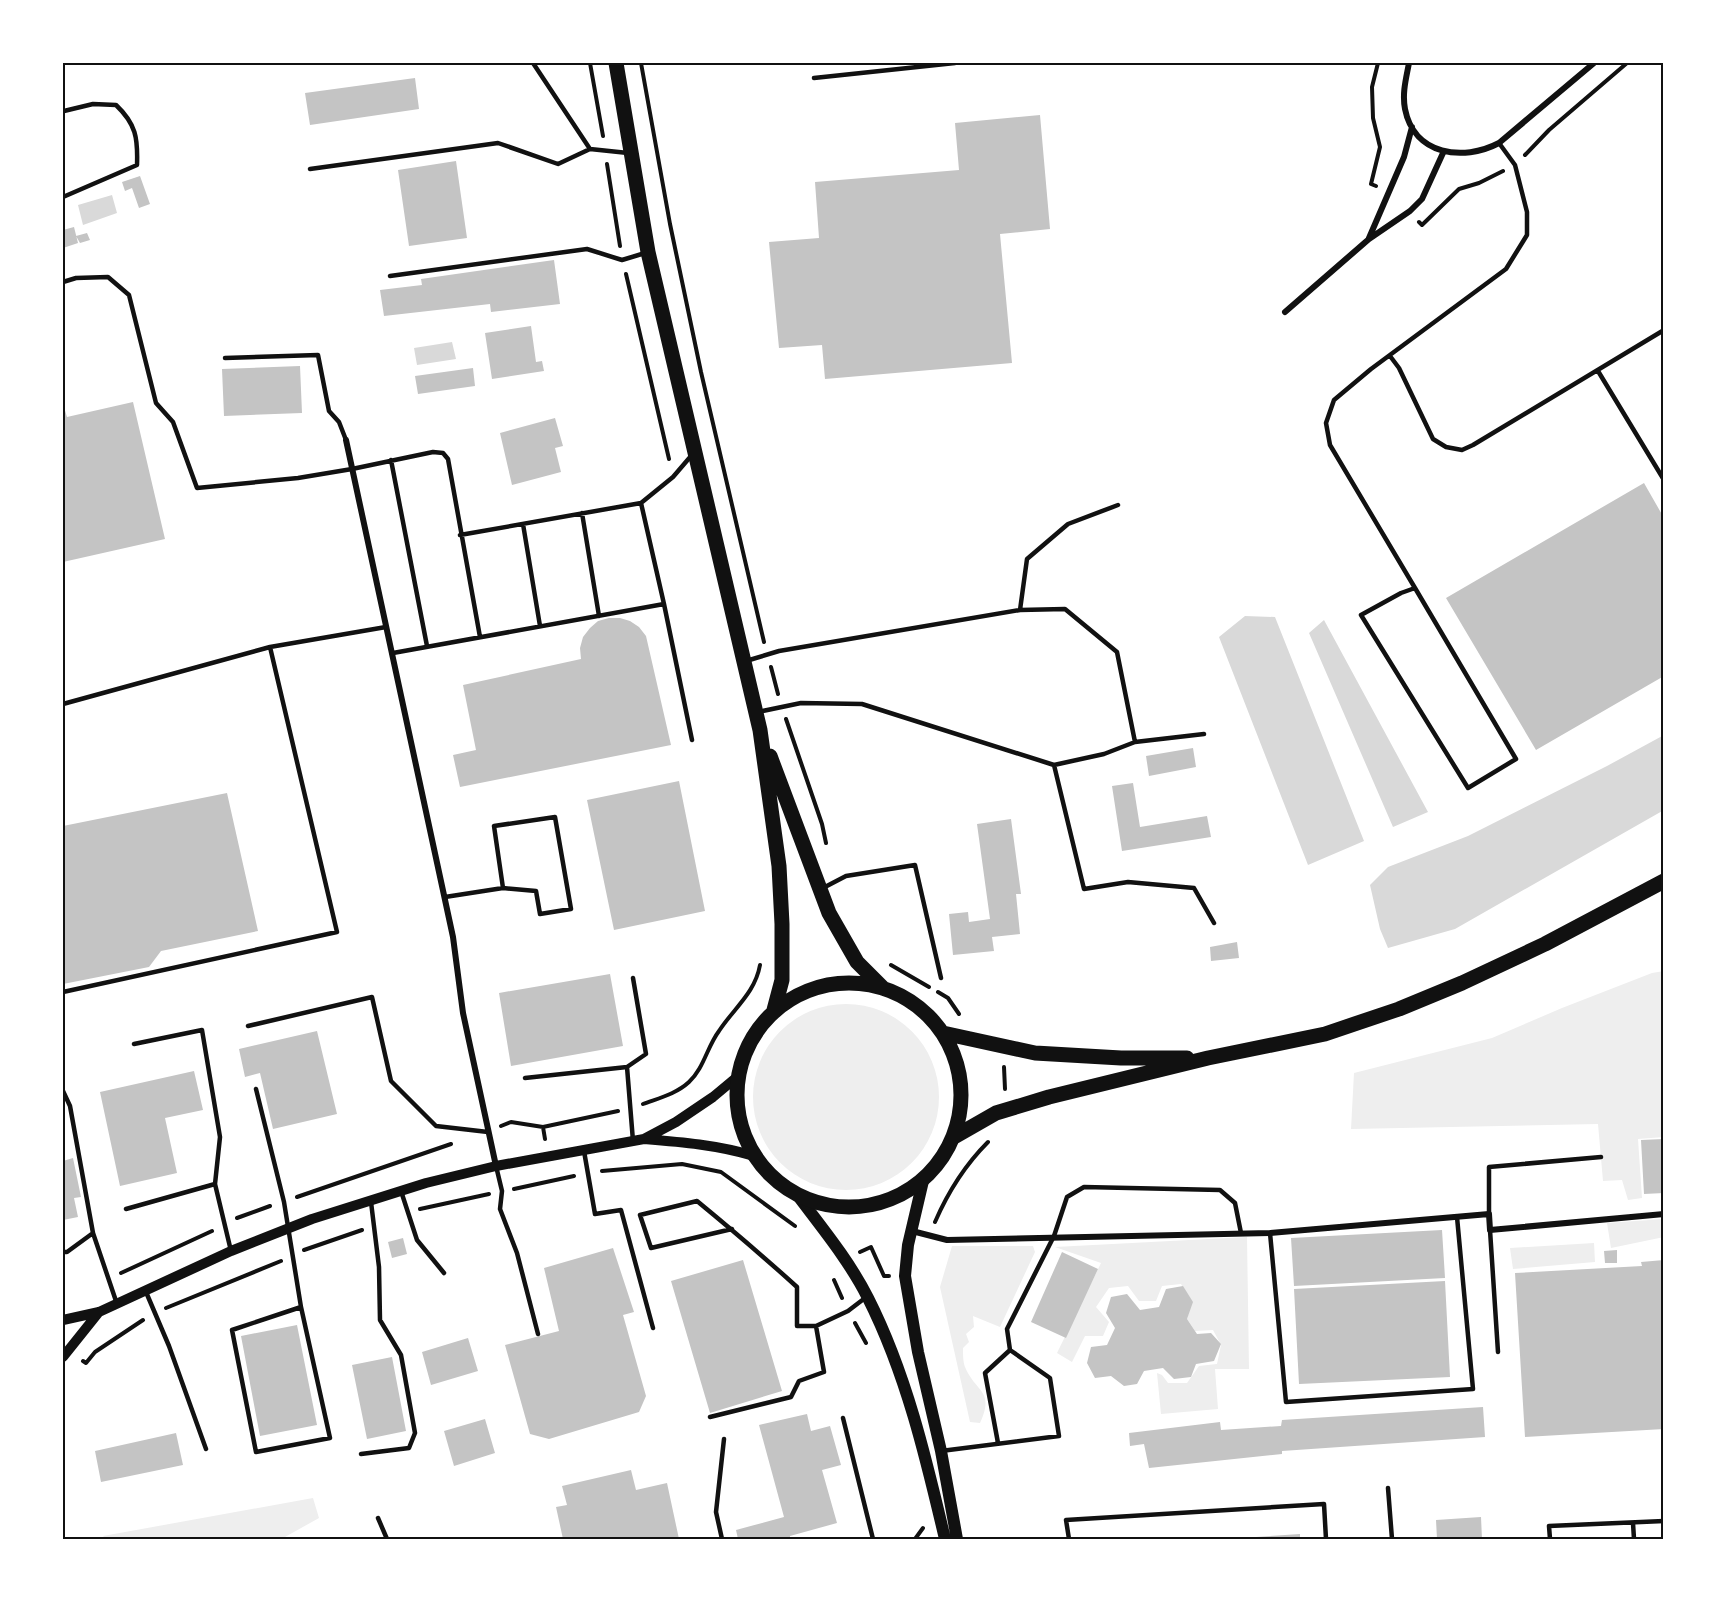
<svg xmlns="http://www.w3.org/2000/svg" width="1727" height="1602" font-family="Overpass,sans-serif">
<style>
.green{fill:#eee}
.water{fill:#d9d9d9}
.building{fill:#c4c4c4}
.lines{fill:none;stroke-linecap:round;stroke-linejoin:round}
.path{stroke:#111;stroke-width:4}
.service{stroke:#111;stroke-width:4.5}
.minor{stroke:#111;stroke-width:6}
.tertiary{stroke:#111;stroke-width:10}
.secondary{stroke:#111;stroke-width:12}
.primary{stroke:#111;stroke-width:15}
.neatline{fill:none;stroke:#111;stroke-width:2}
</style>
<rect width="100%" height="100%" fill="#fff"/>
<path class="green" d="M 1664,971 L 1664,1137 L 1638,1139 L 1642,1198 L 1628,1200 L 1622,1180 L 1603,1181 L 1598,1124 L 1351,1129 L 1354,1073 L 1492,1038 L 1562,1008 L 1652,973 Z
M753 1097a93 93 0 1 1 186 0a93 93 0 1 1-186 0Z
M 1664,1219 L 1664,1237 L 1611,1248 L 1607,1223 Z
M 1247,1237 L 1249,1369 L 1215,1369 L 1218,1409 L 1161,1414 L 1157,1373 L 1162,1375 L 1168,1383 L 1187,1383 L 1199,1366 L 1217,1364 L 1221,1345 L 1213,1330 L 1195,1331 L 1187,1319 L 1192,1302 L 1181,1284 L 1162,1286 L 1156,1301 L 1139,1301 L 1128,1286 L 1109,1288 L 1096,1307 L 1109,1322 L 1103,1336 L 1085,1336 L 1072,1362 L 1057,1353 L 1101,1263 L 1055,1247 Z
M 1594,1243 L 1595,1262 L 1513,1269 L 1510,1248 Z
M 952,1246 L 1033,1246 L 1035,1252 L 1000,1327 L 973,1316 L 974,1327 L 966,1334 L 969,1342 L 963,1348 C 963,1354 963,1362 965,1367 C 976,1393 995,1390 980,1423 L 970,1422 L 940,1287 Z
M 313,1498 L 319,1518 L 285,1537 L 285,1539 L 106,1539 L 103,1536 Z"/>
<path class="water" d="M 112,195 L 117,213 L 83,225 L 78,205 Z
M 452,342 L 456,359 L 417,365 L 414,348 Z
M 1245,616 L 1275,617 L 1364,841 L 1308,865 L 1219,637 Z
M 1324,620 L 1428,812 L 1393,827 L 1309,633 Z
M 1664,735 L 1664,810 L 1455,929 L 1388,948 L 1380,929 L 1370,885 L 1388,867 L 1468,836 L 1607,766 Z"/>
<path class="building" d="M 415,78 L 419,109 L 310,125 L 305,93 Z
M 1040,115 L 1050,229 L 1000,234 L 1012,363 L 825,379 L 822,345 L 779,348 L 769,242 L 819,238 L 815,182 L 959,170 L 955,123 Z
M 456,161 L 467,238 L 409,246 L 398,170 Z
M 140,176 L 150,204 L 139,208 L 132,188 L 125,191 L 122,182 Z
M 74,227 L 78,243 L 63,248 L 63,230 Z
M 87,233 L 90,240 L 80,243 L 76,236 Z
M 554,260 L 560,304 L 491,312 L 490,304 L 384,316 L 380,290 L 422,285 L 421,279 Z
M 531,326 L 536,362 L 542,361 L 544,371 L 492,379 L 485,333 Z
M 300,366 L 302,413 L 224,416 L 222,369 Z
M 473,368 L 475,386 L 418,394 L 415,376 Z
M 133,402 L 165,539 L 63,562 L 63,404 L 67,417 Z
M 555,418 L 563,446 L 555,448 L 561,472 L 512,485 L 500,433 Z
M 1644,483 L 1664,518 L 1664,676 L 1536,750 L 1446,598 Z
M 609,618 L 620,618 L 630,621 L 639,627 L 646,636 L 671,745 L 460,787 L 453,755 L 476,750 L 463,685 L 581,659 L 580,648 L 583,637 L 590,628 L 598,621 Z
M 1193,748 L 1196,767 L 1149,776 L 1146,756 Z
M 679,781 L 705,911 L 614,930 L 587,800 Z
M 1133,783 L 1140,827 L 1207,816 L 1211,837 L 1122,851 L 1112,786 Z
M 227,793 L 258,931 L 161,951 L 149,967 L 63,984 L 63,826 Z
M 1011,819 L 1021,894 L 1016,894 L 1020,934 L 992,937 L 994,951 L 953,955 L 949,914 L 968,912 L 969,922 L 990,919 L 977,824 Z
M 1237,942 L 1239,958 L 1211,961 L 1210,947 Z
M 610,974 L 623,1046 L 511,1066 L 499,993 Z
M 317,1031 L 337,1114 L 273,1129 L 260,1073 L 245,1077 L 239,1049 Z
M 194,1071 L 203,1110 L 165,1118 L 177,1173 L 120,1186 L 100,1092 Z
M 1664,1139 L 1664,1193 L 1644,1194 L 1641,1140 Z
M 73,1158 L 81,1197 L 74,1198 L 78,1217 L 63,1220 L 63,1161 Z
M 1442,1230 L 1445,1278 L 1294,1286 L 1291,1238 Z
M 403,1238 L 407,1254 L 392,1258 L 388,1242 Z
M 613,1248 L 634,1312 L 623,1315 L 646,1396 L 639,1412 L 549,1439 L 530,1434 L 505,1345 L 559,1331 L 544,1268 Z
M 1617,1250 L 1617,1263 L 1605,1263 L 1604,1251 Z
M 1062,1252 L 1098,1269 L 1066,1338 L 1031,1322 Z
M 743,1260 L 782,1391 L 710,1413 L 671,1281 Z
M 1664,1260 L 1664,1429 L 1525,1437 L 1515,1273 L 1642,1266 L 1641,1262 Z
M 1445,1281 L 1450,1377 L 1299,1384 L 1294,1289 Z
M 1183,1286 L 1193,1302 L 1187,1319 L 1197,1334 L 1211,1333 L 1221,1344 L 1214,1361 L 1196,1364 L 1191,1377 L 1174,1379 L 1163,1368 L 1144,1371 L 1137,1384 L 1124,1386 L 1111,1376 L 1095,1378 L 1087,1363 L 1091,1347 L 1107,1345 L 1115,1328 L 1106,1313 L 1111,1297 L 1127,1294 L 1140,1310 L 1159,1307 L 1166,1289 Z
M 297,1325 L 317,1425 L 260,1436 L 241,1336 Z
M 468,1338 L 478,1371 L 431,1385 L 422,1352 Z
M 392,1357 L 406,1431 L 367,1439 L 352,1365 Z
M 1483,1407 L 1485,1437 L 1282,1451 L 1282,1454 L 1149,1468 L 1144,1444 L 1130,1446 L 1129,1433 L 1220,1422 L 1221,1430 L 1281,1426 L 1282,1420 Z
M 807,1414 L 811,1431 L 830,1426 L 841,1465 L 822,1470 L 837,1523 L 790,1536 L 790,1539 L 738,1539 L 736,1530 L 784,1517 L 759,1425 Z
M 485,1419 L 495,1453 L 454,1466 L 444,1431 Z
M 176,1433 L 183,1465 L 101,1482 L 95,1451 Z
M 631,1470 L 636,1490 L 667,1483 L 679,1539 L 563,1539 L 556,1507 L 567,1505 L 562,1486 Z
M 1481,1517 L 1482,1539 L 1437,1539 L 1436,1520 Z
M 1300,1534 L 1300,1539 L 1256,1539 L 1256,1537 Z"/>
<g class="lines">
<path class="path" d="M 590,63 L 603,136
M 641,63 L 670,224 L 701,372 L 764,642
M 1525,155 L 1549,130 L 1627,63
M 607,164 L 620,246
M 1376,186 L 1371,184 L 1380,147 L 1373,118 L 1372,87 L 1378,63
M 1419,222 L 1422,225 L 1459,189 L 1479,183 L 1503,171
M 626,274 L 669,459
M 771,667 L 778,694
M 786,719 L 822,824 L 826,843
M 891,965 L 929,987
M 938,992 L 948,998 L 959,1014
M 1004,1067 L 1005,1089
M 643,1104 C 659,1098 676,1094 689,1082 C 704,1068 707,1047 719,1031 C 734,1008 755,993 760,965
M 501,1126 L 511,1122 L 543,1127 L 545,1139
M 543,1127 L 618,1111
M 602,1171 L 682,1164 L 721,1172 L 795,1226
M 514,1189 L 574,1176
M 297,1197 L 451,1144
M 420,1209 L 489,1194
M 237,1218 L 270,1206
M 935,1222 C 948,1192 964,1166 988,1142
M 304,1250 L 362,1230
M 860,1252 L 871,1247 L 884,1276 L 889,1276
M 121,1273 L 212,1231
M 834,1280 L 842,1298
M 166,1308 L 281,1261
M 855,1323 L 866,1343
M 83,1361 L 86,1363 L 95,1352 L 143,1320
M 915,1539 L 923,1528"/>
<path class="service" d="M 533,63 L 590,149 L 628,153
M 814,78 L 955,63
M 310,169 L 498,143 L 558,164 L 590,149
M 63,197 L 137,165 C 138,138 136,124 116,105 L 93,104 L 64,111
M 390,276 L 587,249 L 622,260 L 645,253
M 63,282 L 76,278 L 108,277 L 129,295 L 156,403 L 173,422 L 197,488 L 298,478 L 352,469 L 433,452 L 443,453 L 448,459 L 480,637
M 1390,356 L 1399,368 L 1433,439 L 1446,447 L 1462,450 L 1473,445 L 1664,330
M 225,358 L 318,355 L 329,411 L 339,422 L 346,440
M 1598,371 L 1664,480
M 391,460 L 427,646
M 641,503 L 673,477 L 691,456
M 582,513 L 599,616
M 523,524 L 540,626
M 460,535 L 641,503 L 664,604
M 1415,588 L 1516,759 L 1468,788 L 1361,615 L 1401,593 L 1415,588 L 1330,445 L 1326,423 L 1334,400 L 1371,369 L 1506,269 L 1527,235 L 1527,212 L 1515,165 L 1499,143
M 1020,610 L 1065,609 L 1117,652 L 1135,742 L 1204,734
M 393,653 L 664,604 L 692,740
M 746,661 L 779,651 L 1020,610 L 1027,559 L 1068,524 L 1118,505
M 63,704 L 270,647 L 386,627
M 758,712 L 801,703 L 862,704 L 1054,765 L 1084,889 L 1128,882 L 1194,888 L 1214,923
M 1054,765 L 1104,754 L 1135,742
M 823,888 L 846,876 L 915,865 L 941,978
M 445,897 L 503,888 L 536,891 L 540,914 L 571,909 L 555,817 L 494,826 L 503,888
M 63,992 L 337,932 L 270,647
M 248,1026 L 372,997 L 391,1081 L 436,1126 L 488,1132
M 134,1044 L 202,1030 L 220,1137 L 215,1184
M 525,1078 L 627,1067
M 256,1089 L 284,1202 L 301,1307 L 232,1330 L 256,1452 L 330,1438 L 301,1307
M 63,1091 L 70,1106 L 93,1233 L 117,1304
M 633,1141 L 627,1067 L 646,1054 L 633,978
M 584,1151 L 595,1214 L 621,1210 L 653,1328
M 496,1166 L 502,1191 L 500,1209 L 517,1253 L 538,1334
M 401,1191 L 417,1240 L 444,1273
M 126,1209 L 215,1184 L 231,1251
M 1489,1214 L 1489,1167 L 1601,1157
M 732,1229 L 651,1248 L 640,1215 L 697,1201 C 731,1229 764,1257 797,1287 L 797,1326 L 816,1326 L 848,1311 L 865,1298
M 1490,1230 L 1498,1352
M 1270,1233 L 1286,1402 L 1473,1389 L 1457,1217
M 63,1252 L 67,1252 L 93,1233
M 146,1292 L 169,1346 L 206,1449
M 1010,1350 L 1007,1329 L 1054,1236 L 1067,1197 L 1084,1187 L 1220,1190 L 1235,1203 L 1241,1233
M 710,1417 L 791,1397 L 799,1381 L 824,1372 L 816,1326
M 843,1418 L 873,1539
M 941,1451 L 1059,1436 L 1050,1378 L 1010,1350 L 985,1373 L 998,1443
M 361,1454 L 409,1448 L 415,1433 L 401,1355 L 380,1320 L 379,1267 L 371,1202
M 1388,1488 L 1392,1539
M 378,1518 L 387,1539
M 1633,1523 L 1634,1539
M 722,1539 L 716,1512 L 724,1439
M 1069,1539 L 1066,1520 L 1324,1504 L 1326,1539
M 1550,1539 L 1549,1526 L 1664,1521"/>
<path class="minor" d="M 1409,63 C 1406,79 1402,93 1405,109 C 1414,155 1463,162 1499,143 L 1594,63
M 1369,238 L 1404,157 L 1412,127
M 1285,312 L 1369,239 L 1410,211 L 1422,199 L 1443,153
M 346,440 L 453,937 L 463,1013 L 496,1166
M 912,1231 L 947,1240 L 1270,1233 L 1489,1214 L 1490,1230 L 1664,1214"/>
<path class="tertiary" d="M 644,1139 C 681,1142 718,1145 754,1156
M 63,1320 L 99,1312 L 231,1251 L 312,1219 L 426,1183 L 496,1166 L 644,1139 L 676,1122 L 713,1097 L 737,1077
M 63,1357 L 99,1312"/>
<path class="secondary" d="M 923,1181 L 908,1245 L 905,1276 L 918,1352 L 941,1451 L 957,1539
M 798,1196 C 823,1229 850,1262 868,1298 C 906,1373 926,1458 945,1539"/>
<path class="primary" d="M 616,63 L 648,252 L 760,730 L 779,866 L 782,924 L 782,980 L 774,1010
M 770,756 L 829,913 L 857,962 L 883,988
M737 1095a112 112 0 1 1 224 0a112 112 0 1 1-224 0Z
M 943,1033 L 1035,1053 L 1121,1058 L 1187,1058
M 954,1137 L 996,1113 L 1049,1097 L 1208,1058 L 1325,1034 L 1399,1009 L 1462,983 L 1545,944 L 1664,881"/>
</g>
<rect width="1727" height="1602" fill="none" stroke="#ffffff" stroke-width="129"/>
<rect x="64" y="64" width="1598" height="1474" class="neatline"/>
</svg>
